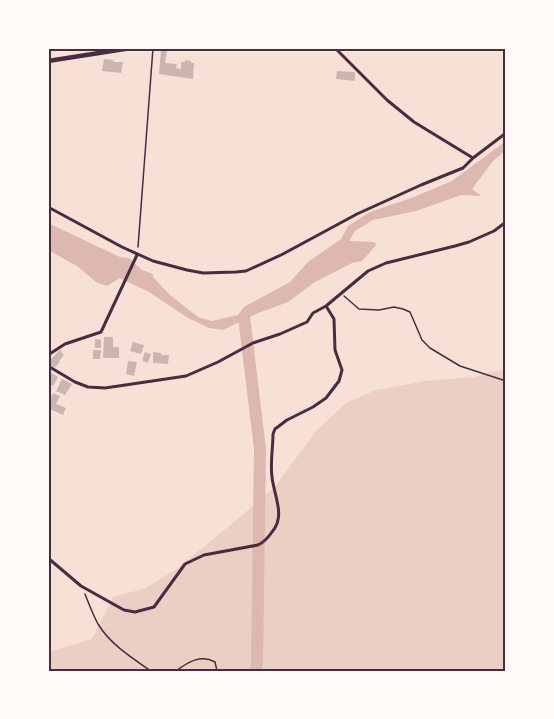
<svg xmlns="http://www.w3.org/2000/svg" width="554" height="719" font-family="Literata,serif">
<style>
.green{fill:#ebcfc5}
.water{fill:#dcb8b0}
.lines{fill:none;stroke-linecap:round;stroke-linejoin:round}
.river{stroke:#dcb8b0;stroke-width:12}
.building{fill:#ccb4b1}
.path{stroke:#4a2c40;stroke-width:1.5}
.minor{stroke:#4a2c40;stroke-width:3}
.primary{stroke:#4a2c40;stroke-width:4.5}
.neatline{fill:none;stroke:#4a2c40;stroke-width:2}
</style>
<rect width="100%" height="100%" fill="#f7e1d7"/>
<path class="green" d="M 506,369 L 506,671 L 48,671 L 48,652 L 92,639 L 113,597 L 146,588 L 175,570 L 228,527 L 273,489 L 317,430 L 346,403 L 376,390 L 426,381 L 473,377 Z"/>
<path class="water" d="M 506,141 L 506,150 L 493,161 L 472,189 L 481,196 L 461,195 L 416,211 L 373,220 L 355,231 L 349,241 L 373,242 L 377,244 L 362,261 L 352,263 L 315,282 L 288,302 L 258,313 L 223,330 L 209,328 L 188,318 L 149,292 L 120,278 L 107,286 L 96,282 L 77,266 L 48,250 L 48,223 L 120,257 L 129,258 L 142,270 L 153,274 L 153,277 L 170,295 L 198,317 L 212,321 L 238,315 L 244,307 L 290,282 L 308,262 L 341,239 L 348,226 L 370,212 L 414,197 L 452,181 Z"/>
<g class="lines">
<path class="river" d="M 244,317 L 260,449 L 257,665 L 255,671"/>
</g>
<path class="building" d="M 161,50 L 167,51 L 165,63 L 177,64 L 176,68 L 181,69 L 181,62 L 185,62 L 185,60 L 191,61 L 191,63 L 194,63 L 193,79 L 159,74 Z
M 104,59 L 114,60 L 113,62 L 123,62 L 121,73 L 102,71 Z
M 337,71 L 355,72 L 355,81 L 336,79 Z
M 104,337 L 113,337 L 113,347 L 119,347 L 119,358 L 103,358 Z
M 95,339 L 101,340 L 101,348 L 95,348 Z
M 133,342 L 144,345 L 141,354 L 130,351 Z
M 60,350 L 64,355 L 59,361 L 60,362 L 54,368 L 48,362 Z
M 93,350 L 101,350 L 100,359 L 93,359 Z
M 145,352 L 151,354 L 148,363 L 142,361 Z
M 153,352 L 161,353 L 161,355 L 169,355 L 168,364 L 153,363 Z
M 128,361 L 137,362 L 134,376 L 126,374 Z
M 48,371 L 58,377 L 53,386 L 48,383 Z
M 62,379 L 72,384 L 65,395 L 56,391 Z
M 53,393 L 60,396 L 56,404 L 66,408 L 63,415 L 48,408 L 48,404 Z"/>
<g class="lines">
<path class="path" d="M 138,247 L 153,48
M 344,296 L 359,309 L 379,310 L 394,307 L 403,309 L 410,312 L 422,340 L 430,348 L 460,366 L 506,381
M 85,594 C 89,604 93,615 98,624 C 110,644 132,658 151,671
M 176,671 C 188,662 201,654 215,662 L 217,671"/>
<path class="minor" d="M 335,48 L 387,100 L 414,122 L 473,158
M 48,207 L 122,247 L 153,261 L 187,270 L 203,273 L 236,272 L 246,271 L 281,255 L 357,214 L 421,185 L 463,168 L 473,158 L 506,133
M 48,355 L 65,344 L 101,332 L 137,255
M 48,366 L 75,382 L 88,387 L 105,388 L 186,376 L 218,362 L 253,343 L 280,334 L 307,322 L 313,313 L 326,306 L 368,271 L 386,263 L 455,246 L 469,242 L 494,231 L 506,222
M 48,558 L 81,586 L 124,610 L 135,612 L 154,607 L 185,564 L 204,555 L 258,545 C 264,542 268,538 272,532 C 286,516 274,496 272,477 C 270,463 273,448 273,434 L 275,429 L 287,420 L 313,407 L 326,398 L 339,381 L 342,370 L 335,350 L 334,319 L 326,306"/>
<path class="primary" d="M 48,61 L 131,48"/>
</g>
<rect width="554" height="719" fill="none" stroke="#fffaf5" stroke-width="99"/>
<rect x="50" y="50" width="454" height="620" class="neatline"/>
</svg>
